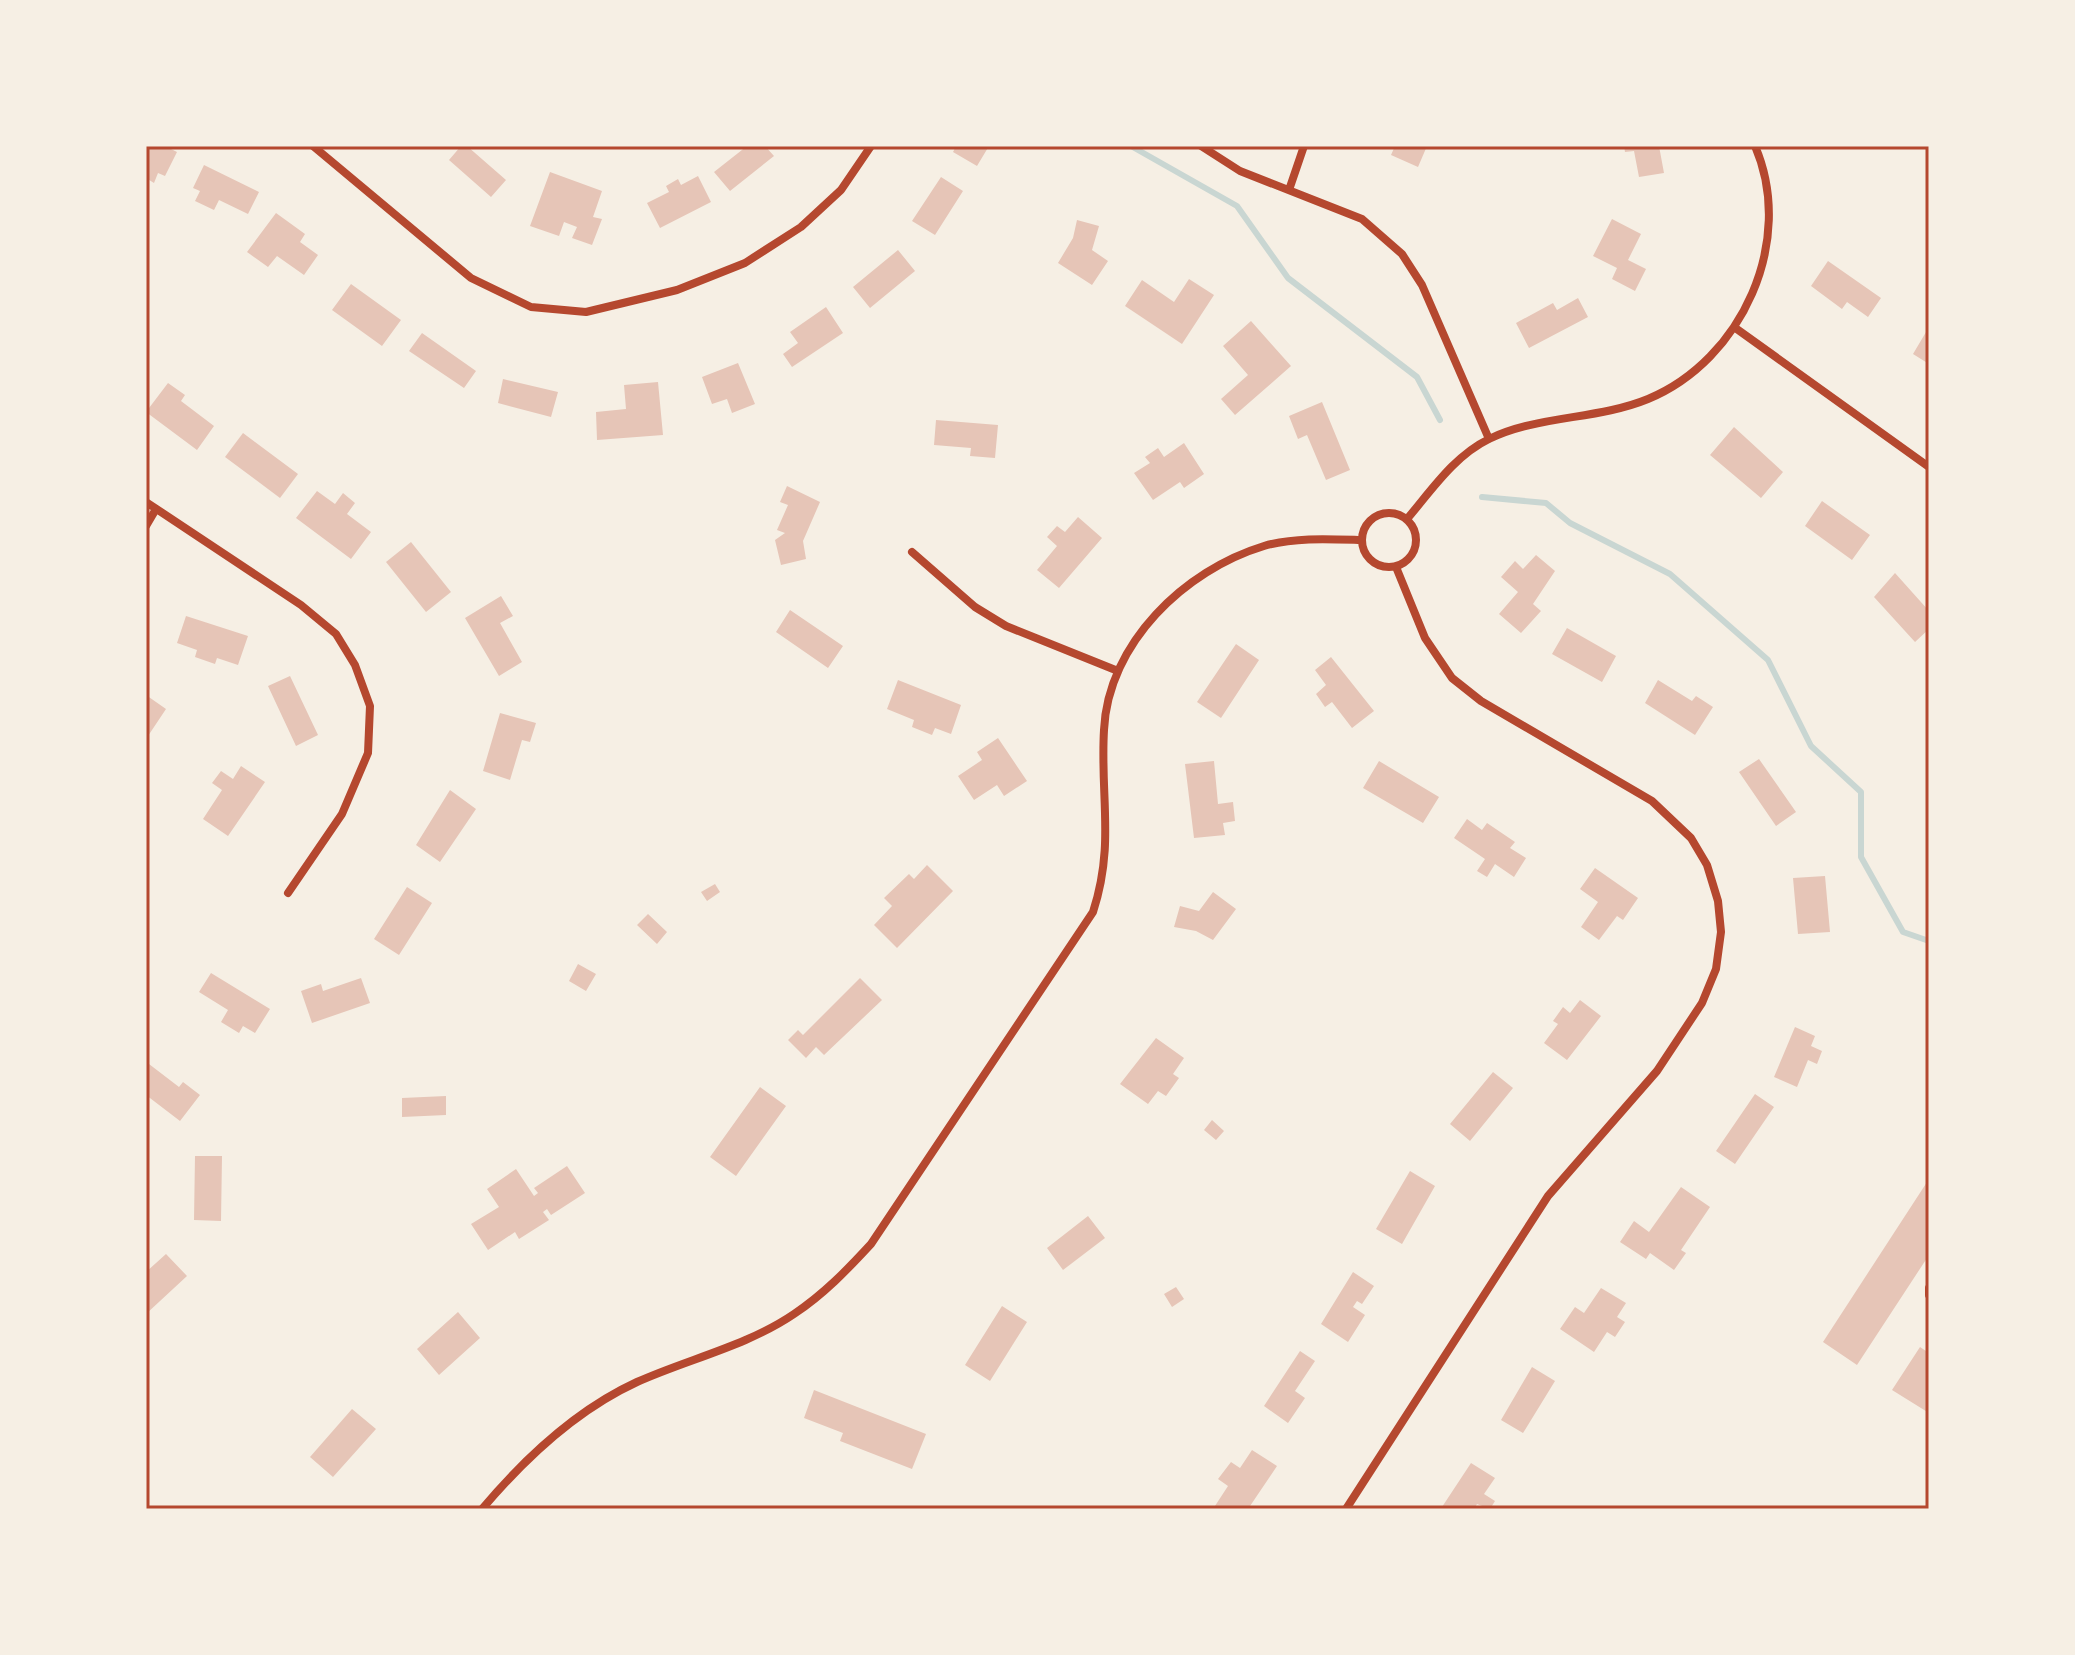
<svg xmlns="http://www.w3.org/2000/svg" width="2075" height="1655" font-family="Arial,sans-serif">
<style>
.lines{fill:none;stroke-linecap:round;stroke-linejoin:round}
.stream{stroke:#c9d6d2;stroke-width:6}
.building{fill:#e6c5b7}
.minor{stroke:#b5482f;stroke-width:8}
.neatline{fill:none;stroke:#b5482f;stroke-width:3}
</style>
<rect width="100%" height="100%" fill="#f6efe4"/>
<g class="lines">
<path class="stream" d="M 1131,146 L 1237,206 L 1288,278 L 1417,377 L 1440,420
M 1482,497 L 1546,503 L 1570,523 L 1670,574 L 1768,660 L 1811,746 L 1861,792 L 1861,857 L 1903,932 L 1929,941"/>
</g>
<path class="building" d="M 146,146 L 165,146 L 177,152 L 165,176 L 158,173 L 154,183 L 146,178 Z
M 461,146 L 467,146 L 506,180 L 491,197 L 449,160 Z
M 747,146 L 765,146 L 774,156 L 730,191 L 714,172 Z
M 956,146 L 989,146 L 977,166 L 953,152 Z
M 1395,146 L 1427,146 L 1418,167 L 1391,155 Z
M 1624,146 L 1659,146 L 1664,173 L 1639,177 L 1634,151 L 1625,152 Z
M 204,165 L 259,192 L 248,214 L 219,200 L 214,210 L 195,201 L 200,191 L 193,188 Z
M 550,172 L 602,191 L 593,217 L 602,219 L 592,245 L 572,238 L 577,227 L 564,222 L 559,236 L 530,226 Z
M 698,176 L 711,202 L 660,228 L 647,203 L 669,192 L 666,186 L 678,179 L 681,185 Z
M 941,177 L 963,191 L 935,235 L 912,221 Z
M 276,213 L 305,234 L 300,242 L 318,255 L 304,275 L 277,256 L 268,267 L 247,252 Z
M 1612,219 L 1641,234 L 1628,260 L 1646,269 L 1635,291 L 1612,279 L 1617,268 L 1593,256 Z
M 1077,220 L 1099,226 L 1092,250 L 1108,261 L 1092,285 L 1058,263 L 1073,238 Z
M 898,250 L 915,271 L 870,308 L 853,287 Z
M 1828,261 L 1881,298 L 1868,317 L 1847,302 L 1842,309 L 1811,286 Z
M 1189,279 L 1214,295 L 1182,344 L 1125,306 L 1142,280 L 1174,302 Z
M 351,284 L 401,320 L 382,346 L 332,310 Z
M 1578,298 L 1588,317 L 1529,348 L 1516,323 L 1553,303 L 1557,310 Z
M 826,307 L 843,333 L 792,367 L 783,354 L 798,343 L 790,332 Z
M 1251,321 L 1291,366 L 1235,415 L 1221,399 L 1248,375 L 1223,346 Z
M 1929,327 L 1929,364 L 1913,354 Z
M 422,333 L 476,371 L 464,388 L 409,351 Z
M 738,363 L 755,404 L 732,413 L 727,399 L 712,404 L 702,377 Z
M 503,379 L 558,392 L 551,417 L 498,403 Z
M 658,382 L 663,435 L 597,440 L 596,412 L 626,409 L 624,385 Z
M 168,383 L 185,395 L 181,401 L 214,426 L 197,450 L 146,412 Z
M 1322,402 L 1350,470 L 1326,480 L 1307,435 L 1298,439 L 1289,416 Z
M 936,420 L 998,425 L 995,458 L 970,456 L 971,448 L 934,445 Z
M 1734,427 L 1783,472 L 1761,498 L 1710,455 Z
M 243,433 L 298,474 L 280,498 L 225,457 Z
M 1184,443 L 1204,474 L 1184,488 L 1180,482 L 1153,500 L 1134,473 L 1150,463 L 1145,457 L 1158,448 L 1164,457 Z
M 787,486 L 820,502 L 803,541 L 806,559 L 781,565 L 775,540 L 785,533 L 777,530 L 788,505 L 780,502 Z
M 317,491 L 335,504 L 343,493 L 355,503 L 347,514 L 371,532 L 351,559 L 296,518 Z
M 1822,501 L 1870,535 L 1852,560 L 1805,526 Z
M 1078,517 L 1102,538 L 1059,588 L 1037,570 L 1057,546 L 1047,537 L 1057,526 L 1065,532 Z
M 411,542 L 451,592 L 426,612 L 386,562 Z
M 1536,555 L 1555,571 L 1533,604 L 1541,611 L 1521,633 L 1499,614 L 1518,592 L 1501,577 L 1515,561 L 1523,569 Z
M 1895,573 L 1929,611 L 1929,629 L 1915,642 L 1874,597 Z
M 501,596 L 513,616 L 500,623 L 522,662 L 499,676 L 465,618 Z
M 790,610 L 843,646 L 828,668 L 776,632 Z
M 186,616 L 248,636 L 238,665 L 217,658 L 215,664 L 195,657 L 197,650 L 177,643 Z
M 1567,628 L 1616,656 L 1602,682 L 1552,654 Z
M 1236,644 L 1259,660 L 1221,718 L 1197,702 Z
M 1331,657 L 1374,711 L 1352,728 L 1332,702 L 1325,707 L 1316,694 L 1326,685 L 1315,670 Z
M 290,676 L 318,735 L 296,746 L 268,686 Z
M 898,680 L 961,705 L 951,734 L 935,728 L 932,735 L 912,727 L 914,720 L 887,709 Z
M 1658,680 L 1692,701 L 1696,696 L 1713,707 L 1695,735 L 1645,703 Z
M 146,695 L 166,709 L 146,739 Z
M 500,713 L 536,723 L 530,742 L 522,740 L 510,780 L 483,771 Z
M 998,738 L 1027,781 L 1004,796 L 997,785 L 974,800 L 958,776 L 982,760 L 977,752 Z
M 1759,759 L 1796,812 L 1776,826 L 1739,772 Z
M 1214,761 L 1218,804 L 1233,802 L 1235,821 L 1223,823 L 1225,835 L 1194,838 L 1185,764 Z
M 1379,761 L 1439,797 L 1423,823 L 1363,788 Z
M 241,766 L 265,782 L 228,836 L 203,819 L 222,790 L 212,783 L 221,771 L 233,779 Z
M 450,790 L 476,809 L 440,862 L 416,845 Z
M 1467,819 L 1482,830 L 1487,823 L 1515,842 L 1510,848 L 1526,858 L 1514,877 L 1495,864 L 1487,877 L 1477,871 L 1485,859 L 1454,838 Z
M 927,865 L 953,891 L 897,948 L 874,925 L 892,906 L 884,898 L 909,874 L 914,879 Z
M 1595,868 L 1638,898 L 1623,920 L 1617,916 L 1599,940 L 1581,927 L 1598,902 L 1580,889 Z
M 1825,876 L 1830,932 L 1798,934 L 1793,878 Z
M 715,884 L 720,892 L 707,901 L 701,892 Z
M 407,887 L 432,903 L 399,955 L 374,939 Z
M 1213,892 L 1236,909 L 1213,940 L 1196,931 L 1174,927 L 1180,906 L 1199,911 Z
M 648,914 L 667,932 L 657,944 L 637,925 Z
M 578,964 L 596,974 L 586,991 L 569,981 Z
M 211,973 L 270,1009 L 255,1033 L 243,1026 L 239,1033 L 221,1022 L 228,1010 L 199,992 Z
M 361,978 L 370,1003 L 312,1023 L 301,991 L 321,984 L 323,991 Z
M 860,978 L 882,1000 L 824,1055 L 816,1047 L 806,1058 L 788,1040 L 798,1030 L 803,1035 Z
M 1580,1000 L 1601,1016 L 1567,1060 L 1544,1043 L 1558,1024 L 1553,1021 L 1563,1007 L 1570,1013 Z
M 1795,1027 L 1815,1036 L 1811,1046 L 1822,1051 L 1817,1064 L 1808,1060 L 1797,1087 L 1774,1077 Z
M 1156,1038 L 1184,1058 L 1173,1074 L 1179,1078 L 1166,1096 L 1158,1091 L 1148,1104 L 1120,1084 Z
M 149,1064 L 179,1087 L 183,1082 L 200,1095 L 180,1121 L 146,1095 Z
M 1493,1072 L 1513,1088 L 1470,1141 L 1450,1124 Z
M 760,1087 L 786,1106 L 736,1176 L 710,1157 Z
M 1755,1094 L 1774,1107 L 1735,1164 L 1716,1151 Z
M 446,1096 L 446,1115 L 402,1117 L 402,1098 Z
M 1212,1120 L 1224,1131 L 1216,1140 L 1204,1130 Z
M 195,1156 L 222,1156 L 221,1221 L 194,1220 Z
M 567,1166 L 585,1193 L 551,1215 L 547,1209 L 543,1212 L 549,1220 L 519,1239 L 515,1232 L 488,1250 L 471,1224 L 499,1207 L 487,1189 L 516,1169 L 534,1196 L 538,1193 L 534,1188 Z
M 1410,1171 L 1435,1186 L 1402,1244 L 1376,1229 Z
M 1929,1179 L 1929,1255 L 1857,1365 L 1823,1342 Z
M 1681,1187 L 1710,1207 L 1681,1250 L 1686,1253 L 1674,1270 L 1650,1253 L 1646,1259 L 1620,1242 L 1634,1221 L 1649,1232 Z
M 1088,1216 L 1105,1238 L 1063,1270 L 1047,1248 Z
M 166,1254 L 187,1276 L 146,1314 L 146,1272 Z
M 1353,1272 L 1374,1286 L 1362,1304 L 1357,1301 L 1353,1307 L 1365,1315 L 1348,1342 L 1321,1324 Z
M 1176,1287 L 1184,1299 L 1172,1307 L 1164,1294 Z
M 1601,1288 L 1626,1303 L 1617,1317 L 1625,1322 L 1615,1337 L 1607,1332 L 1594,1352 L 1560,1329 L 1575,1307 L 1584,1313 Z
M 1002,1306 L 1027,1322 L 990,1381 L 965,1365 Z
M 458,1312 L 480,1338 L 439,1375 L 417,1349 Z
M 1920,1347 L 1929,1353 L 1929,1413 L 1892,1390 Z
M 1300,1351 L 1315,1361 L 1295,1391 L 1305,1398 L 1288,1423 L 1264,1406 Z
M 1532,1367 L 1555,1381 L 1523,1433 L 1501,1420 Z
M 814,1390 L 926,1434 L 912,1469 L 840,1441 L 843,1433 L 804,1418 Z
M 352,1409 L 376,1429 L 333,1477 L 310,1457 Z
M 1252,1450 L 1277,1466 L 1248,1509 L 1213,1509 L 1228,1486 L 1218,1479 L 1231,1462 L 1240,1468 Z
M 1471,1463 L 1495,1478 L 1484,1494 L 1495,1501 L 1490,1509 L 1477,1504 L 1474,1509 L 1444,1509 L 1442,1507 Z"/>
<g class="lines">
<path class="minor" d="M 313,146 L 471,278 L 531,307 L 586,312 L 677,290 L 745,263 L 801,227 L 841,190 L 871,146
M 1201,146 L 1240,171 L 1362,219 L 1402,254 L 1422,285 L 1489,439
M 1289,190 L 1304,146
M 1734,327 L 1929,467
M 146,502 L 301,605 L 336,634 L 355,665 L 370,706 L 368,753 L 342,814 L 288,893
M1362 540a27 27 0 1 1 54 0a27 27 0 1 1-54 0Z
M 1407,519 C 1431,491 1454,456 1489,439 C 1538,415 1597,420 1648,399 C 1742,360 1796,241 1755,146
M 146,526 L 156,509
M 912,552 L 975,607 L 1006,626 L 1118,671
M 1929,1288 L 1929,1295
M 482,1509 C 525,1458 576,1410 637,1382 C 688,1359 747,1346 794,1314 C 824,1294 847,1270 871,1244 L 1093,912 C 1115,845 1100,796 1104,730 C 1108,643 1185,570 1264,546 C 1295,537 1330,539 1361,540
M 1346,1509 L 1548,1196 L 1657,1071 L 1702,1003 L 1716,969 L 1721,932 L 1718,901 L 1707,865 L 1691,838 L 1652,801 L 1481,701 L 1452,678 L 1425,638 L 1396,567"/>
</g>
<rect width="2075" height="1655" fill="none" stroke="#f6efe4" stroke-width="296"/>
<rect x="148" y="148" width="1779" height="1359" class="neatline"/>
</svg>
